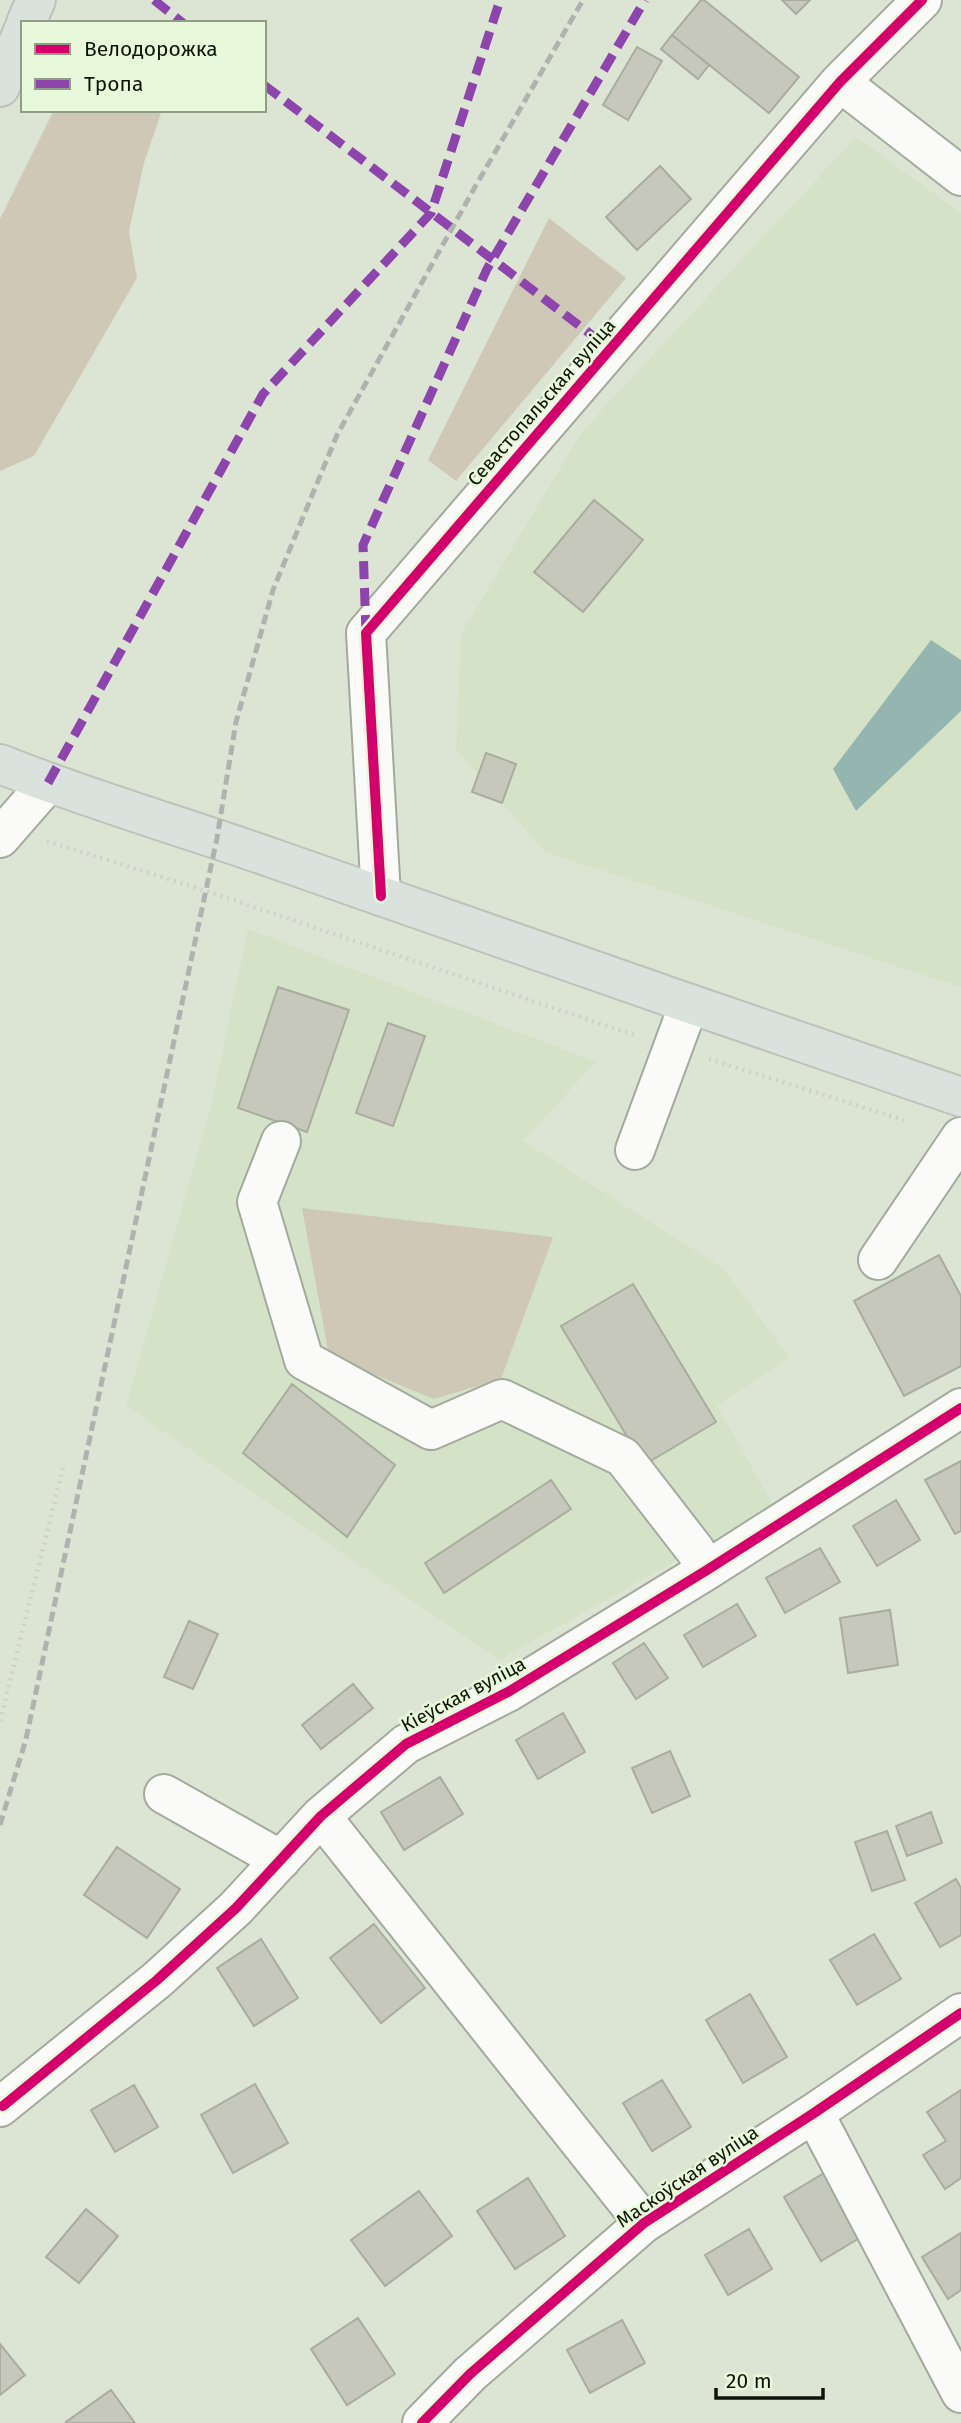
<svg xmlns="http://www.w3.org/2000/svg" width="961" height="2423" font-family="'Fira Sans',sans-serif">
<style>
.built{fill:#d4e3c7}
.green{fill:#cfc8b7}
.water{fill:#95b5b0}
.building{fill:#c5c8ba;stroke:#a9ac9f;stroke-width:2}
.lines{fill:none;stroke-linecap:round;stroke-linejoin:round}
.minor-casing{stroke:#a3aa9d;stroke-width:42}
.major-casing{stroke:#bec2ba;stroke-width:42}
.path{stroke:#ced0cc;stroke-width:4.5;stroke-dasharray:2 5;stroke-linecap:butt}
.minor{stroke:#fafbf9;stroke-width:38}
.major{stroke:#d9e2dc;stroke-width:38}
.rail{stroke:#b0b2af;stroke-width:5;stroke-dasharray:10 5;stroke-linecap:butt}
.quiet{stroke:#8e44ad;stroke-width:9;stroke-dasharray:18 9;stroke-linecap:butt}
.cycleway-casing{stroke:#e8f8db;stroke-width:15}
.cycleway{stroke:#d6006c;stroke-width:10}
.labels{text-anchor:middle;stroke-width:5;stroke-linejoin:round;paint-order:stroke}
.street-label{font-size:19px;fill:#0f140a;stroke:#e8f8db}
</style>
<rect width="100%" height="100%" fill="#dce5d4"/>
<path class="built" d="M 856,137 L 961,213 L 961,987 L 545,852 L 456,749 L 461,634 L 583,430 Z
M 248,929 L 596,1062 L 523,1141 L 723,1268 L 789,1357 L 717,1406 L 774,1506 L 499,1660 L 126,1406 L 212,1102 Z"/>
<path class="green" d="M 54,110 L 162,110 L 144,163 L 129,231 L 137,278 L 34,456 L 0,471 L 0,219 Z
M 549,218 L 626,278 L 456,481 L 428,460 Z
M 302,1208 L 553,1237 L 501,1379 L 434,1399 L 329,1356 Z"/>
<path class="water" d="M 931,640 L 961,660 L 961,711 L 856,811 L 833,769 Z"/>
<path class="building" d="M 701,0 L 704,0 L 799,77 L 769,113 L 672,35 Z
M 782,0 L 810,0 L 796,14 Z
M 672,35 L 709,65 L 698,79 L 661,49 Z
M 637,47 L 662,61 L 628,120 L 603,105 Z
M 660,166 L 691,199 L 637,250 L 606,217 Z
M 594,500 L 643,540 L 583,612 L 534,572 Z
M 486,753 L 516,764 L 502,803 L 472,792 Z
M 278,987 L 349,1010 L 307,1132 L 238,1108 Z
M 388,1023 L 425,1036 L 393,1126 L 356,1113 Z
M 939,1255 L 961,1296 L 961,1366 L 904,1396 L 854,1301 Z
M 633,1284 L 716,1422 L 644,1465 L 561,1326 Z
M 292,1384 L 395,1465 L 347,1537 L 243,1453 Z
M 961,1461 L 961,1531 L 955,1534 L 925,1480 Z
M 551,1480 L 571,1509 L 444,1593 L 425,1563 Z
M 896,1500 L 920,1540 L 877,1566 L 853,1526 Z
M 820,1548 L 840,1582 L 785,1613 L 766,1578 Z
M 737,1604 L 756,1636 L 703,1667 L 684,1635 Z
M 890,1610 L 898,1665 L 848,1673 L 840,1618 Z
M 189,1621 L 218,1634 L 193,1689 L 164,1677 Z
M 644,1643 L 668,1678 L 636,1699 L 613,1663 Z
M 353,1684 L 373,1708 L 321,1749 L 302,1725 Z
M 563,1713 L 585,1752 L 538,1779 L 516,1740 Z
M 670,1751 L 690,1796 L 652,1813 L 632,1768 Z
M 440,1777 L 463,1814 L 404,1850 L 381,1812 Z
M 931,1812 L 942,1843 L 907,1856 L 896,1826 Z
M 887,1831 L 905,1880 L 872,1891 L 855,1842 Z
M 117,1847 L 180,1889 L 147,1938 L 84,1895 Z
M 956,1879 L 961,1888 L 961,1935 L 940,1947 L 915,1903 Z
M 374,1924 L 425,1988 L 381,2023 L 330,1958 Z
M 874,1934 L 901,1979 L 857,2005 L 830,1960 Z
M 261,1939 L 298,1998 L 254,2026 L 217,1968 Z
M 750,1994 L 787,2057 L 743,2083 L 706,2020 Z
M 662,2080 L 691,2127 L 652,2151 L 623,2103 Z
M 255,2084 L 288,2143 L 233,2173 L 201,2115 Z
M 134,2085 L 158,2127 L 115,2152 L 91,2110 Z
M 961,2090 L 961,2178 L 945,2189 L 923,2155 L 946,2141 L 927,2112 Z
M 826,2172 L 863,2236 L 821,2261 L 784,2197 Z
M 528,2178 L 565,2236 L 515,2269 L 477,2211 Z
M 419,2191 L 452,2236 L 385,2286 L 351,2240 Z
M 86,2209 L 118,2236 L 79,2283 L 46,2257 Z
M 749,2229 L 772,2269 L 728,2295 L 705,2255 Z
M 961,2233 L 961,2290 L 948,2299 L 922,2257 Z
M 358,2318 L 395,2374 L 347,2405 L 311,2349 Z
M 622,2320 L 645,2363 L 590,2393 L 567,2350 Z
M 0,2344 L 25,2375 L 0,2395 Z
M 111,2390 L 135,2423 L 67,2423 L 66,2422 Z"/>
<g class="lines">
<g class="minor-casing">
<path id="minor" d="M 840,82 L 961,176
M 0,838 L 48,783
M 381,896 L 366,633 L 840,82 L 922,0
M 281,1141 L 257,1202 L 304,1360 L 431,1430 L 502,1399 L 623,1457 L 695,1550 L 707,1570
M 635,1150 L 689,1004
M 878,1260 L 961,1137
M 164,1794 L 281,1860
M 321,1816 L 644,2223
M 0,2107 L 157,1980 L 236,1908 L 321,1816 L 406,1744 L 508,1692 L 707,1570 L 961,1408
M 814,2113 L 961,2393
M 422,2423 L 470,2374 L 644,2223 L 814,2113 L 961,2013"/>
</g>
<g class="major-casing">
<path id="major" d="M 26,23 L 36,0
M 0,87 L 23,31
M 0,764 C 90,800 184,827 275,859 C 503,939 732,1019 961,1097"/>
</g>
<path class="path" d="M 47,841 L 206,891 L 637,1036
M 709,1059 L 904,1120
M 0,1721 L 63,1468"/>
<use href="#minor" class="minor"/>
<use href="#major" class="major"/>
<path class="rail" d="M 0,1825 L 26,1739 L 217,838 L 236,722 L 273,590 L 337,435 L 475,187 L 583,0"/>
<path class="quiet" d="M 154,0 L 183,23
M 264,85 L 610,349
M 366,633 L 363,545 L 487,269 L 645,0
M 48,783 L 263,394 L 431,213 L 500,0"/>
<g class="cycleway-casing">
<path id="cycleway" d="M 381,896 L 366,633 L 840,82 L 922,0
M 3,2106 L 157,1980 L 236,1908 L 321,1816 L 406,1744 L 508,1692 L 707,1570 L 961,1408
M 422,2423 L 470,2374 L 644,2223 L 814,2113 L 961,2013"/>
</g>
<use href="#cycleway" class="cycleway"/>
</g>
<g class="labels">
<g class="street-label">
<text transform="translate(541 402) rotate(-49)" y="7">Севастопальская вуліца</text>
<text transform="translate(463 1694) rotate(-28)" y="7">Кіеўская вуліца</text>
<text transform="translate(687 2176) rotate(-34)" y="7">Маскоўская вуліца</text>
</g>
</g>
<rect x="21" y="21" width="245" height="91" fill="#e8f8db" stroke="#919d87" stroke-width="2"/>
<rect x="35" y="44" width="35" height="10" fill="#d6006c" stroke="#919d87" stroke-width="2"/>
<text x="84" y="56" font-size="21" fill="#0f140a">Велодорожка</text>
<rect x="35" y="79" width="35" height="10" fill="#8e44ad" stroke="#919d87" stroke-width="2"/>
<text x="84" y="91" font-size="21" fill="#0f140a">Тропа</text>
<path d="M716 2388v10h107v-10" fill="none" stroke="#0f140a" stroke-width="3.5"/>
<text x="726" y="2388" font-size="21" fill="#0f140a" stroke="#e8f8db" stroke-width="5" paint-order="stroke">20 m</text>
</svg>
